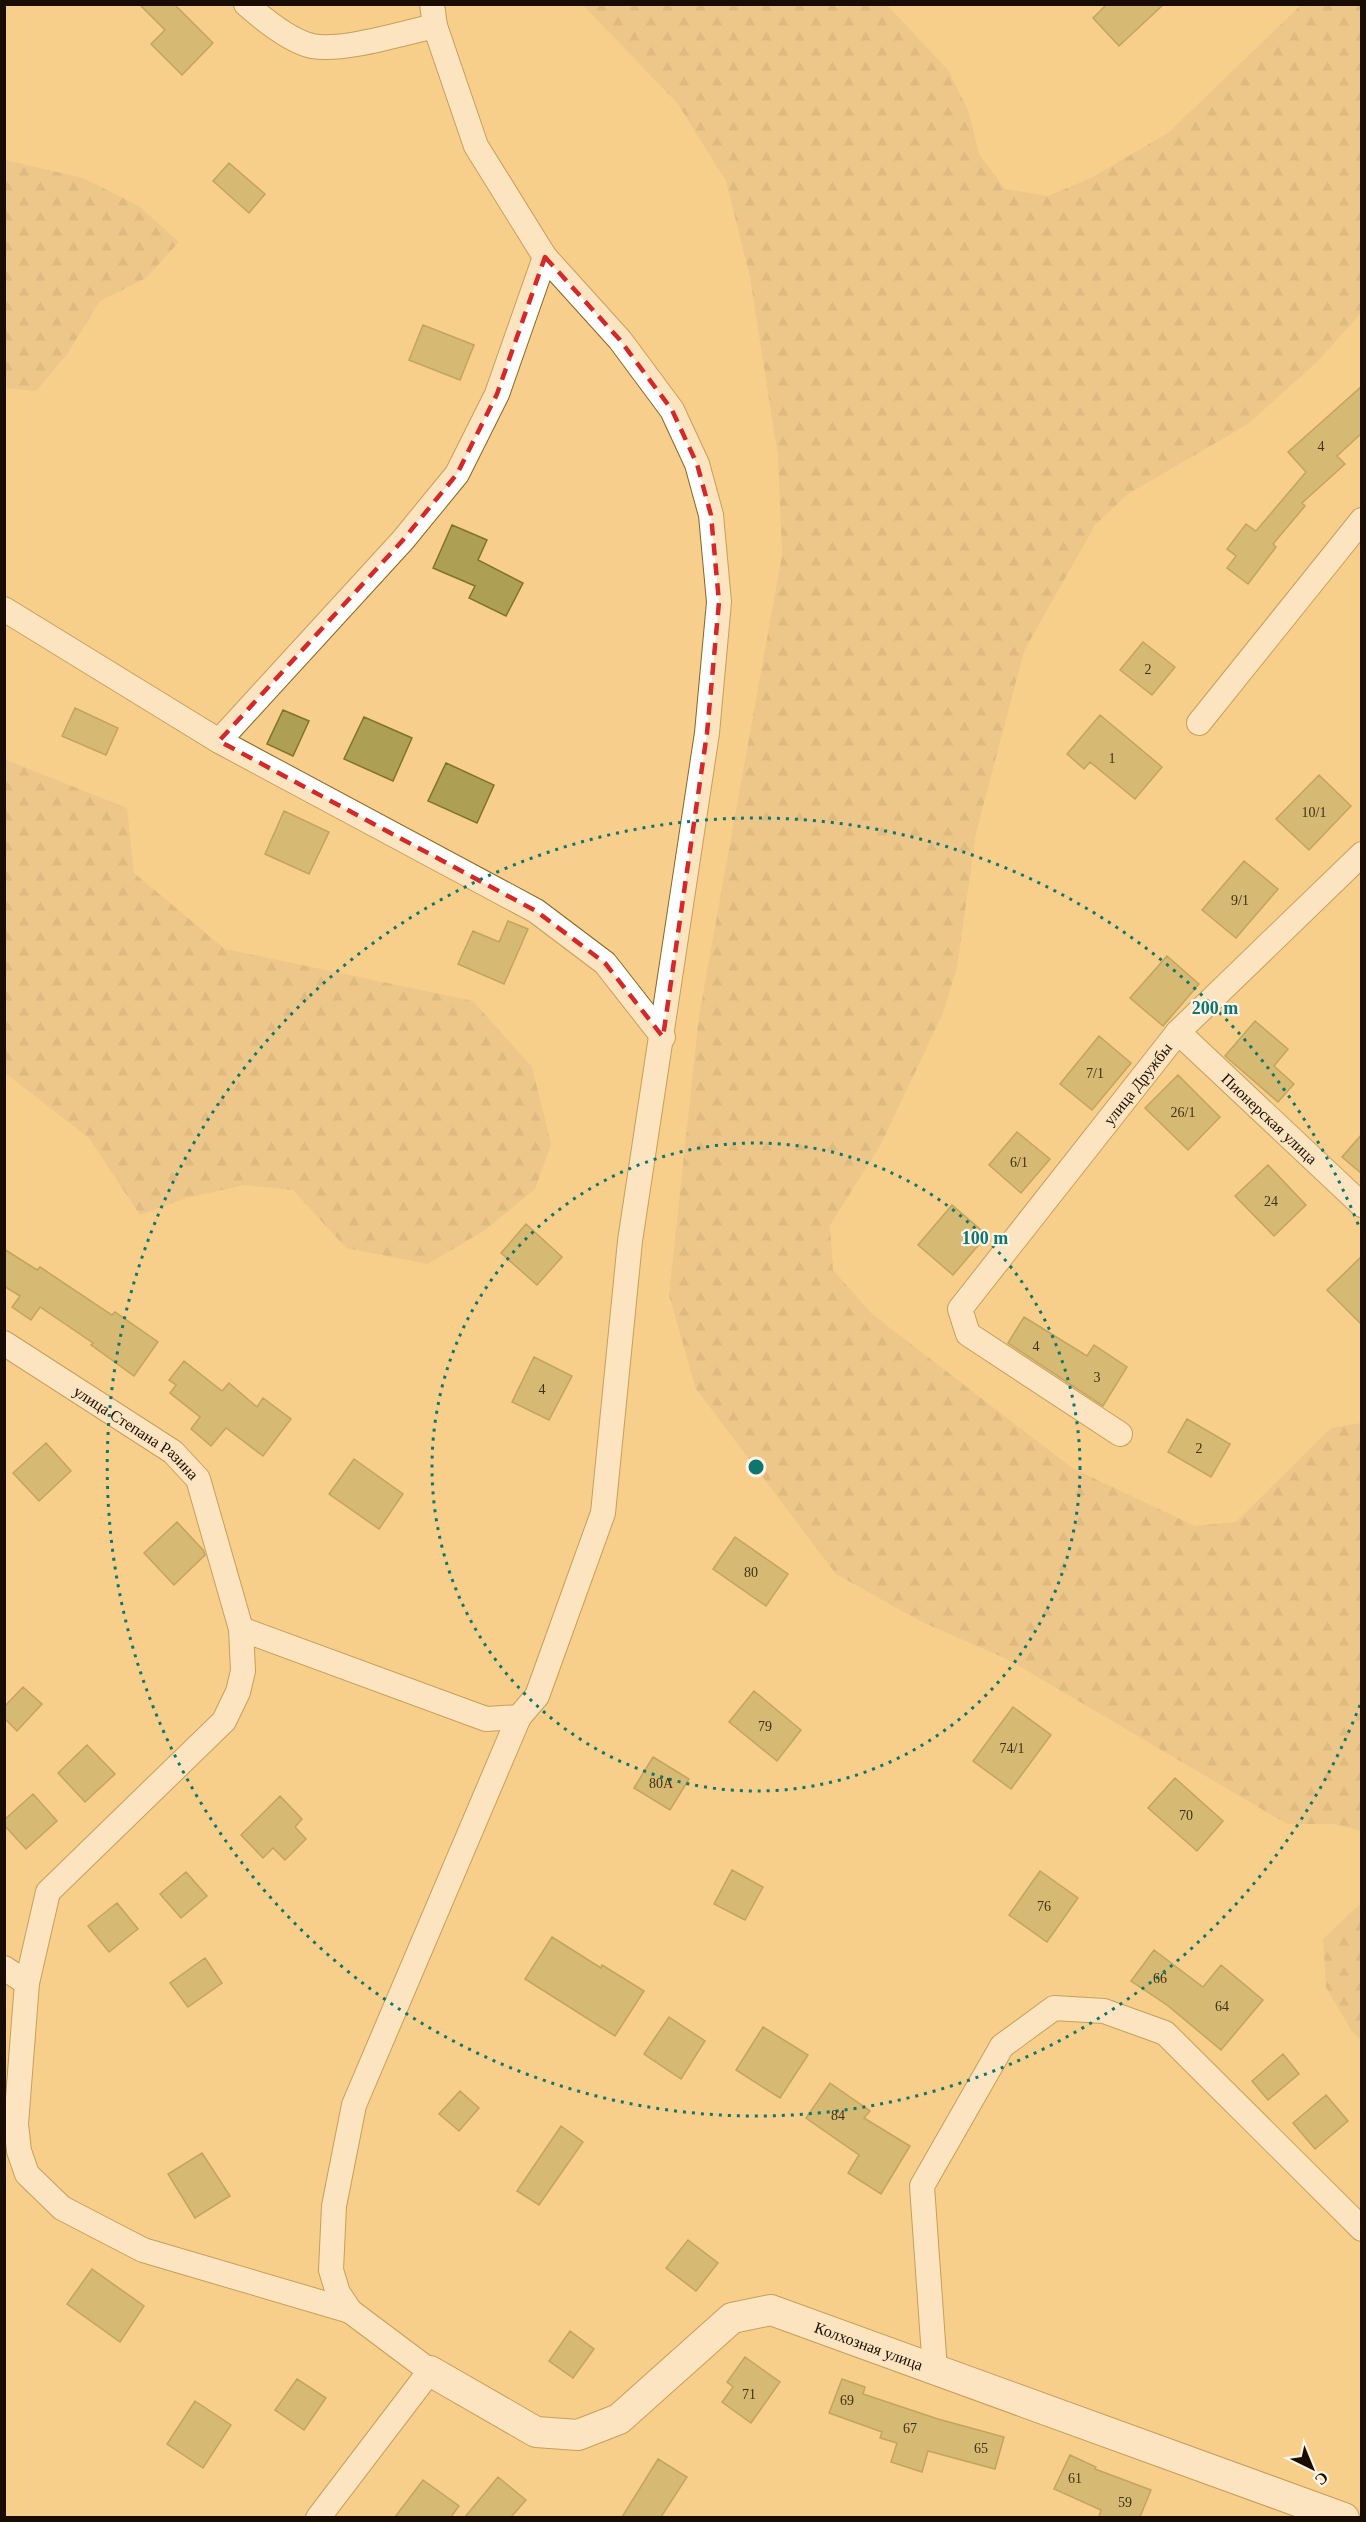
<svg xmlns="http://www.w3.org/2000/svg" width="1366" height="2522" font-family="Georgia,serif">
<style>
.forest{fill:url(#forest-firs)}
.building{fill:#ada055;stroke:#817427;stroke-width:1.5}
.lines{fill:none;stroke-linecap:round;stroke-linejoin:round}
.minor-casing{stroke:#8b6620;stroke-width:26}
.tertiary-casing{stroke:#8b6620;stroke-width:32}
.minor{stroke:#fff;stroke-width:24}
.tertiary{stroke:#fff;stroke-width:30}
.marked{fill:none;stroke:#d62828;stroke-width:4.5;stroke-dasharray:12 8;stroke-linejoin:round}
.ring{fill:none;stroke:#0f766e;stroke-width:3;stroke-dasharray:3 6}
.labels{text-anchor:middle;stroke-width:4.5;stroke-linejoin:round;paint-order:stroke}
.number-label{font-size:14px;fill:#3d3215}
.street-label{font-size:16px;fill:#180d00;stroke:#fdf5e8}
.centre{fill:#0f766e;stroke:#fdf5e8;stroke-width:3}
.ring-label{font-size:18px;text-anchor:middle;font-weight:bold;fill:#0f766e;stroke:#fdf5e8;stroke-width:4.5;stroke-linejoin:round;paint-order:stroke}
</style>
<defs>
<pattern id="forest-firs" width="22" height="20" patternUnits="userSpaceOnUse" patternTransform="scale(1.5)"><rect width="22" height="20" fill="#dfbe8a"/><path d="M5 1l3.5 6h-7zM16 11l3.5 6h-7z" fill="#bfa275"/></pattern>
</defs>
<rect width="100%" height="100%" fill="#f7ce8b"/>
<path class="forest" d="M 833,4 L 836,7 L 887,5 L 948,70 L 968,110 L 979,154 L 1005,189 L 1048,196 L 1089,179 L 1168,133 L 1301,5 L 1361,5 L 1361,313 L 1318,361 L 1248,424 L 1128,494 L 1095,525 L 1024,651 L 976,833 L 957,967 L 943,1013 L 880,1146 L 830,1225 L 833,1270 L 872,1314 L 1072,1468 L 1195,1526 L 1236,1522 L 1331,1428 L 1361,1423 L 1361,1831 L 1335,1824 L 1287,1824 L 1009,1660 L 920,1621 L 836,1574 L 696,1389 L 669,1295 L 699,1016 L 782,555 L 778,457 L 750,277 L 726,181 L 678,104 L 583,5 Z
M 5,160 L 83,178 L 139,206 L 179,242 L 146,278 L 100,301 L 67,354 L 36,391 L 5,388 Z
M 4,759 L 127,808 L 134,873 L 225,949 L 473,1001 L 532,1067 L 551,1144 L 535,1189 L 485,1230 L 428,1264 L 346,1248 L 293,1190 L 245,1185 L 186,1198 L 140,1215 L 89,1138 L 5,1073 Z
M 1361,1903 L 1361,2040 L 1351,2030 L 1326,1987 L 1323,1939 Z"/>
<path class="building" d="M 139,4 L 174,4 L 213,43 L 182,75 L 151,44 L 165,30 Z
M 1107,4 L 1164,4 L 1119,46 L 1093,18 Z
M 229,163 L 265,194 L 249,213 L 213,181 Z
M 423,325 L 474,345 L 460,380 L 409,360 Z
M 1362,386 L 1362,433 L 1337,456 L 1345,464 L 1302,503 L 1305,506 L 1273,544 L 1276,547 L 1248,584 L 1227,568 L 1236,556 L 1227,549 L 1246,524 L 1256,531 L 1306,472 L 1288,452 Z
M 452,525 L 487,540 L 478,560 L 523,583 L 506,616 L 469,598 L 475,586 L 433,568 Z
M 1143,642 L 1175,667 L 1152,695 L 1120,670 Z
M 75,708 L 118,728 L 106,755 L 62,736 Z
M 283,710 L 309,721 L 293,756 L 267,744 Z
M 1100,715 L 1162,767 L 1135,799 L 1090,762 L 1084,769 L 1067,754 Z
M 364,717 L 412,738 L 393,781 L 344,759 Z
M 446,763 L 494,785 L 477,823 L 428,801 Z
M 1319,775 L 1351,806 L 1309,850 L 1276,819 Z
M 284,811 L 329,832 L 309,874 L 265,854 Z
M 1244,861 L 1278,889 L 1236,938 L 1202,910 Z
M 508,921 L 528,929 L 504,984 L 458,964 L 473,931 L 499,942 Z
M 1167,956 L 1199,984 L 1163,1026 L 1130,998 Z
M 1255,1021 L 1288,1049 L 1274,1066 L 1294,1084 L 1278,1102 L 1225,1056 Z
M 1099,1036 L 1131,1063 L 1092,1110 L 1060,1084 Z
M 1178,1075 L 1220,1117 L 1188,1150 L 1145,1108 Z
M 1017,1132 L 1050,1159 L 1021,1193 L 989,1165 Z
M 1362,1134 L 1362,1174 L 1342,1157 Z
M 1268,1165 L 1306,1205 L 1274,1236 L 1235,1196 Z
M 952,1205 L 987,1235 L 953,1275 L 918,1245 Z
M 526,1224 L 562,1257 L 537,1285 L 501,1253 Z
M 4,1249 L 37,1270 L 40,1267 L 112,1315 L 115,1312 L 158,1342 L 134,1376 L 91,1345 L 93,1343 L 40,1307 L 31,1320 L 12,1307 L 20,1296 L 4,1286 Z
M 1362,1256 L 1362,1325 L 1327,1290 Z
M 1024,1317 L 1087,1356 L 1094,1345 L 1127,1367 L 1103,1406 L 1008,1343 Z
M 534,1357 L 572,1376 L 549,1420 L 512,1402 Z
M 184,1361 L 222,1391 L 229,1383 L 257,1407 L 263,1398 L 291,1419 L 263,1456 L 226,1428 L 211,1446 L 191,1429 L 200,1417 L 170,1393 L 176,1385 L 169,1380 Z
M 1187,1419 L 1230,1444 L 1211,1477 L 1168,1452 Z
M 46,1443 L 71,1471 L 39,1501 L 13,1473 Z
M 354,1459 L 403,1494 L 379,1529 L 329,1494 Z
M 177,1522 L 203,1550 L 205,1555 L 174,1585 L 144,1553 Z
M 735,1537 L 788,1574 L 766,1606 L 713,1569 Z
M 23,1687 L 42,1704 L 17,1731 L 4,1718 L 4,1707 Z
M 754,1691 L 801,1730 L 777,1761 L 729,1722 Z
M 1013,1707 L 1051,1735 L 1011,1789 L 973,1761 Z
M 87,1745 L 115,1774 L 85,1802 L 58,1773 Z
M 653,1757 L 689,1779 L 670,1810 L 634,1788 Z
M 1175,1778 L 1223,1821 L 1197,1851 L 1148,1808 Z
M 33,1794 L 57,1821 L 26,1849 L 4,1825 L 4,1820 Z
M 280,1796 L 302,1819 L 295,1827 L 306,1839 L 285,1860 L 273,1848 L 263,1858 L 241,1835 Z
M 732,1870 L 763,1887 L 745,1920 L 714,1904 Z
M 1040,1871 L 1078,1898 L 1047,1942 L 1009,1915 Z
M 186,1872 L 207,1896 L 181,1918 L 160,1894 Z
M 117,1903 L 138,1929 L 109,1952 L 88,1926 Z
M 552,1937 L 601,1968 L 602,1965 L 644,1991 L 615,2036 L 525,1979 Z
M 1154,1950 L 1203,1987 L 1221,1965 L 1263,2000 L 1221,2050 L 1167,2005 L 1131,1981 Z
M 205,1958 L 222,1983 L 188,2007 L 170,1983 Z
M 669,2017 L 705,2041 L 681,2079 L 644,2054 Z
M 763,2027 L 808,2055 L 780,2098 L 736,2070 Z
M 1283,2054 L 1299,2074 L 1268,2100 L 1252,2081 Z
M 830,2083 L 870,2111 L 864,2118 L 910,2146 L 881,2194 L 848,2173 L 859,2155 L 806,2118 Z
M 460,2091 L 479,2108 L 459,2131 L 439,2114 Z
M 1326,2095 L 1348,2121 L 1315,2149 L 1293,2123 Z
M 561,2126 L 583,2142 L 539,2205 L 517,2191 Z
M 202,2153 L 230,2196 L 195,2218 L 168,2174 Z
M 688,2240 L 718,2263 L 696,2291 L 666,2268 Z
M 92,2269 L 144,2306 L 120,2342 L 67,2304 Z
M 570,2331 L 594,2349 L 573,2378 L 549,2361 Z
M 745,2357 L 780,2382 L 751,2423 L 722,2402 L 733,2387 L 727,2382 Z
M 297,2379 L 326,2398 L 304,2430 L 275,2410 Z
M 842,2379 L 865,2387 L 863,2394 L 938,2419 L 1004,2437 L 995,2469 L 928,2451 L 922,2472 L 891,2462 L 897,2443 L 880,2438 L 882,2432 L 829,2413 Z
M 195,2401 L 231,2425 L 203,2468 L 167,2444 Z
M 1070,2455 L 1096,2467 L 1095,2469 L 1151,2490 L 1140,2517 L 1099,2517 L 1101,2510 L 1054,2489 Z
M 658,2459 L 687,2477 L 661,2517 L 622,2517 Z
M 498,2477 L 526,2500 L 511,2517 L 465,2517 Z
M 423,2480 L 459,2506 L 451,2517 L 395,2517 Z"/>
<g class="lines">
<g class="minor-casing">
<g id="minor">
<path d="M 246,4 C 263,19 290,41 312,46 C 343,52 403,33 435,26"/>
<path d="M 4,609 L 219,741 L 536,911 L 605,963 L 663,1037"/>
<path d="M 1199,723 L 1362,520"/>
<path d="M 219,741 L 403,540 L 457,474 L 497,394 L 545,257"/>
<path id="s1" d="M 1178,1032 L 1362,1205"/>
<path id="s2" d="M 4,1343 L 173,1452 L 198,1479 L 241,1629 L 243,1671 L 238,1692 L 224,1721 L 48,1892 L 27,1983 L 16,2124 L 19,2151 L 27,2174 L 62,2208 L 143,2250 L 350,2311 L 430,2371 L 318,2518"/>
<path id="s3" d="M 1120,1434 L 968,1334 L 960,1309 L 1178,1032 L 1362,854"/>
<path d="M 241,1629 L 486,1719 L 519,1717 L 537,1696 L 603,1513 L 630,1241 L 707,733 L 719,602 L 711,515 L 697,464 L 672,410 L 620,340 L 545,257 L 476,146 L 435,26 L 432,4"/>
<path d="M 4,1968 L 27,1983"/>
<path d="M 350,2311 L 338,2293 L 331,2270 L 334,2206 L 354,2105 L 519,1717"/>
<path d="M 935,2370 L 922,2186 L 1002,2046 L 1054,2008 L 1104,2011 L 1165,2033 L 1362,2229"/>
</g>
</g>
<g class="tertiary-casing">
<g id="tertiary">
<path id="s4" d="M 430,2371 L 536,2432 L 578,2435 L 619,2419 L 732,2318 L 771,2310 L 1344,2518"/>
</g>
</g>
<use href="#minor" class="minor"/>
<use href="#tertiary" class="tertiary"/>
</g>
<path d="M0 0H1366V2522H0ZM 545,257 L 620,340 L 672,410 L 697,464 L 711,515 L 719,602 L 707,733 L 663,1037 L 605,963 L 536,911 L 219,741 L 403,540 L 457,474 L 497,394 Z" fill="#f7ce8b" fill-opacity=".55" fill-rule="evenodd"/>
<path class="marked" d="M 545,257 L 620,340 L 672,410 L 697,464 L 711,515 L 719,602 L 707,733 L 663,1037 L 605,963 L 536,911 L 219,741 L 403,540 L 457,474 L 497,394 Z"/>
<g class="ring">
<circle cx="756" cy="1467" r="324"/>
<path d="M1360 1705A649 649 0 1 1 1360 1229"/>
</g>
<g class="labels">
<g class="number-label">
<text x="1321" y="451">4</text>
<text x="1148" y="674">2</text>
<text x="1112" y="763">1</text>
<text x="1314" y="817">10/1</text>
<text x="1240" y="905">9/1</text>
<text x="1095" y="1078">7/1</text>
<text x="1183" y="1117">26/1</text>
<text x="1019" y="1167">6/1</text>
<text x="1271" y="1206">24</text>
<text x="1036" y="1351">4</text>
<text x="1097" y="1382">3</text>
<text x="542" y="1394">4</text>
<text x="1199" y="1453">2</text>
<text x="751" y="1577">80</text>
<text x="765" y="1731">79</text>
<text x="1012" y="1753">74/1</text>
<text x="661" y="1788">80А</text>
<text x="1186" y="1820">70</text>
<text x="1044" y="1911">76</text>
<text x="1160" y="1983">66</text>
<text x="1222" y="2011">64</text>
<text x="838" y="2120">84</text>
<text x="749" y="2399">71</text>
<text x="847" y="2405">69</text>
<text x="910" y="2433">67</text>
<text x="981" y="2453">65</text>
<text x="1075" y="2483">61</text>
<text x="1125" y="2507">59</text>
</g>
<g class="street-label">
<text dy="6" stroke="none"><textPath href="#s3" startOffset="495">улица Дружбы</textPath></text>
<text dy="6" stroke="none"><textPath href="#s1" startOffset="126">Пионерская улица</textPath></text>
<text dy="6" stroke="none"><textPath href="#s2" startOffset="160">улица Степана Разина</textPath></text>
<text dy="6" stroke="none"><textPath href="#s4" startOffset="504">Колхозная улица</textPath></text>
</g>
</g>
<circle cx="756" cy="1467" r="9" class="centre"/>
<g class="ring-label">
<text x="1215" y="1014">200 m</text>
<text x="985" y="1244">100 m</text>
</g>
<rect width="1366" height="2522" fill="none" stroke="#180d00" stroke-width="12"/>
<g transform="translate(1312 2468) rotate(137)" stroke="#fdf5e8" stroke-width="4.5" paint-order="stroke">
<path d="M0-4.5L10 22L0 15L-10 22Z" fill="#180d00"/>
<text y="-9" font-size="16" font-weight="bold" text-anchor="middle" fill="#180d00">С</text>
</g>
</svg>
